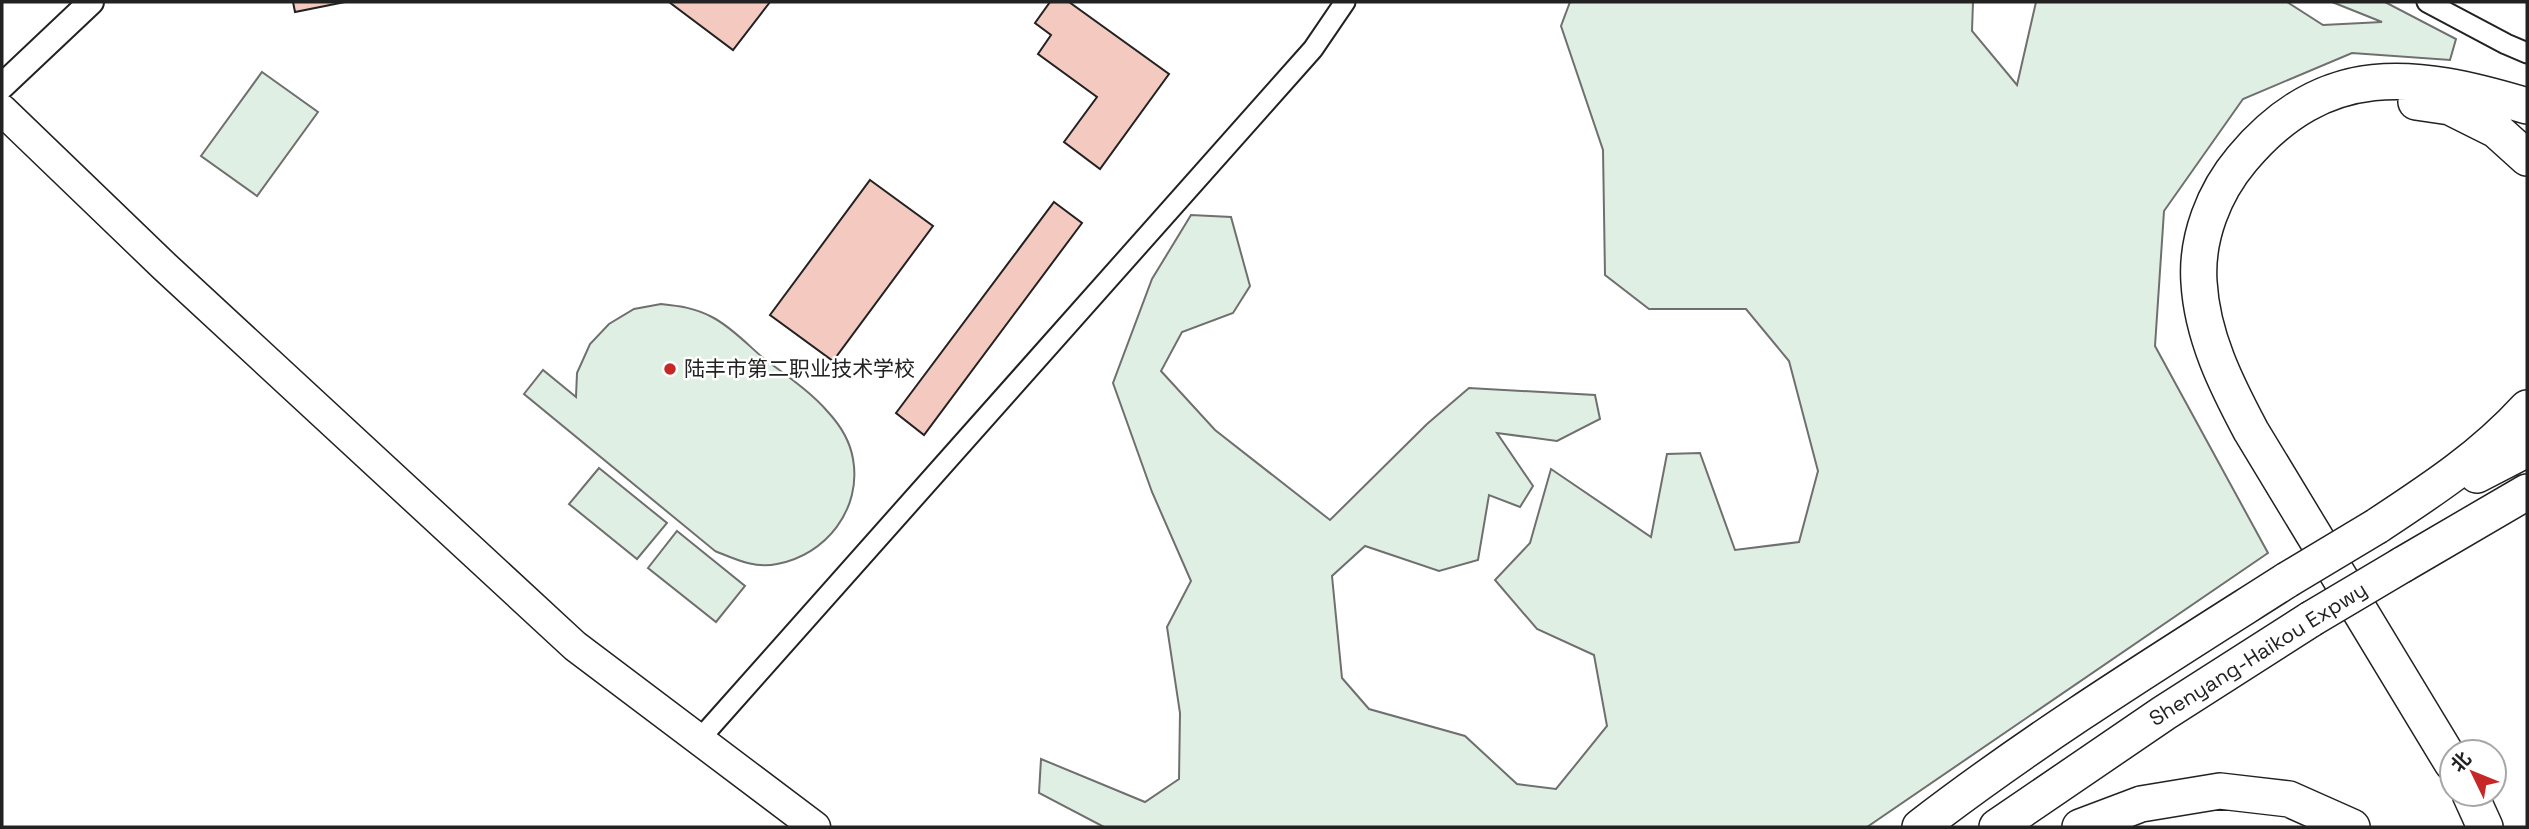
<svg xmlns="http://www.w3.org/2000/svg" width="2529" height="829" font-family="'Space Grotesk','Noto Sans SC',sans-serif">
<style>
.green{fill:#e0efe3;stroke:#6f6f6f;stroke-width:2}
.building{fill:#f3c9c0;stroke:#222;stroke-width:2}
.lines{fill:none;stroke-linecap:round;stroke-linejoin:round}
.minor-casing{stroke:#222;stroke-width:23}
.tertiary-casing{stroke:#222;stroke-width:28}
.primary-casing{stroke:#222;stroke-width:33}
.motorway-casing{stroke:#222;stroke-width:38}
.minor{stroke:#fff;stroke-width:19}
.tertiary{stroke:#fff;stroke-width:24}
.primary{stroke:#fff;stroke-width:30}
.motorway{stroke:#fff;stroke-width:35}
.motorway-bridge-casing{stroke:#222;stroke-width:38;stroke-linecap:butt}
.motorway-bridge{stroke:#fff;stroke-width:35}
.poi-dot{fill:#c62828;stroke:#fff;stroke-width:2.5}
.labels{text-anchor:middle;stroke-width:5;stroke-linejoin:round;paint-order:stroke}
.poi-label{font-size:21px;fill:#222;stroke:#fff;text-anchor:start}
.street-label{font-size:21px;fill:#222;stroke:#fff}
</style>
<rect width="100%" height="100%" fill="#fff"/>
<path class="green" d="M 1570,2 L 1973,2 L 1972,31 L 2017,85 L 2036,2 L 2287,2 L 2323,25 L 2382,22 L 2332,2 L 2385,2 L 2456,39 L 2450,60 L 2352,53 L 2243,99 L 2164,211 L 2155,346 L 2268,553 L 1867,827 L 1104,827 L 1039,793 L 1041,759 L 1145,802 L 1179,779 L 1180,713 L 1167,627 L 1191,581 L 1152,492 L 1113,383 L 1152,279 L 1191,215 L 1231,217 L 1250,286 L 1233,313 L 1182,332 L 1161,371 L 1215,430 L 1330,520 L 1427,424 L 1469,388 L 1595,395 L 1600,419 L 1557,441 L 1497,433 L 1533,486 L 1520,507 L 1489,495 L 1478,560 L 1439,571 L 1365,546 L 1332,576 L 1342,678 L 1369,709 L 1465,736 L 1517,784 L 1556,789 L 1607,726 L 1594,655 L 1537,629 L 1495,580 L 1530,543 L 1551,469 L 1651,537 L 1667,454 L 1700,453 L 1735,550 L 1799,542 L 1818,471 L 1789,361 L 1746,309 L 1649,309 L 1605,275 L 1603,150 L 1561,26 Z
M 262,72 L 318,112 L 257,196 L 201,156 Z
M 661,304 C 680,306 695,308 712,317 C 730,326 747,344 762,357 C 784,374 810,391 828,412 C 840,425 850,441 853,459 C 862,509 826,555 777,564 C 755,569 735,559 715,551 L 524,394 L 543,370 L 576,397 L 577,373 L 590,344 L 609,324 L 634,309 Z
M 599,468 L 667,523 L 637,559 L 569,504 Z
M 677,531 L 745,586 L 716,622 L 648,568 Z"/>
<path class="building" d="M 293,2 L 345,2 L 295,12 Z
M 669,2 L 770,2 L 733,50 Z
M 1050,2 L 1069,2 L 1169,74 L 1100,169 L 1064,142 L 1097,97 L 1038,54 L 1051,35 L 1035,23 Z
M 870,180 L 933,226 L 833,361 L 770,315 Z
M 1054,202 L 1082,223 L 924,435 L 896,413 Z"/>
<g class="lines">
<g class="minor-casing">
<path id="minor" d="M 2427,2 L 2506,44 L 2527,53
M 698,741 L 1313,49 L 1345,2"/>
</g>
<g class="tertiary-casing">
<path id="tertiary" d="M 2,86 L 91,2"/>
</g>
<g class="primary-casing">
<path id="primary" d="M 2,110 L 164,266 L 575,646 L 815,827"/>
</g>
<g class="motorway-casing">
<path id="motorway" d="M 2416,102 L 2450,107 L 2496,130 L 2527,158
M 2477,475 L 2527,449
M 2377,526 C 2433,489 2482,457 2527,408
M 2402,565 L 2527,492
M 2452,763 L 2251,431 C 2226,384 2202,336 2199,282 C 2196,238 2214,192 2242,159 C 2325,60 2414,72 2527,106
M 2470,794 L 2485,827
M 1920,827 C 2037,737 2163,659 2287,580
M 1997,827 L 2164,713 L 2311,619
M 2080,827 L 2141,804 L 2220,791 L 2289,799 L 2352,827"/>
</g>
<use href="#minor" class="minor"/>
<use href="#tertiary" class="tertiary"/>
<use href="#primary" class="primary"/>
<use href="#motorway" class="motorway"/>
<g class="motorway-bridge-casing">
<path id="motorway-bridge" d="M 2287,580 L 2377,526
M 2311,619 L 2402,565"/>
</g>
<use href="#motorway-bridge" class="motorway-bridge"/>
</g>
<circle class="poi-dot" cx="670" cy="369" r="7"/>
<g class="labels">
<g class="poi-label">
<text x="684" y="376">陆丰市第二职业技术学校</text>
</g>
<g class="street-label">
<text transform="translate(2258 654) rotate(-32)" y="7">Shenyang-Haikou Expwy</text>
</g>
</g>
<rect width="2529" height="829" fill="none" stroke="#222222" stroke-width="7"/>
<g transform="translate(2473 773) rotate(313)"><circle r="33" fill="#ffffff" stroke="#a7a7a7" stroke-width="2"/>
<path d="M0-5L12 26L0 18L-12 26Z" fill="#c62828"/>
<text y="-10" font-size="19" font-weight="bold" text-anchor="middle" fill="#222222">北</text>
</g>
</svg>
